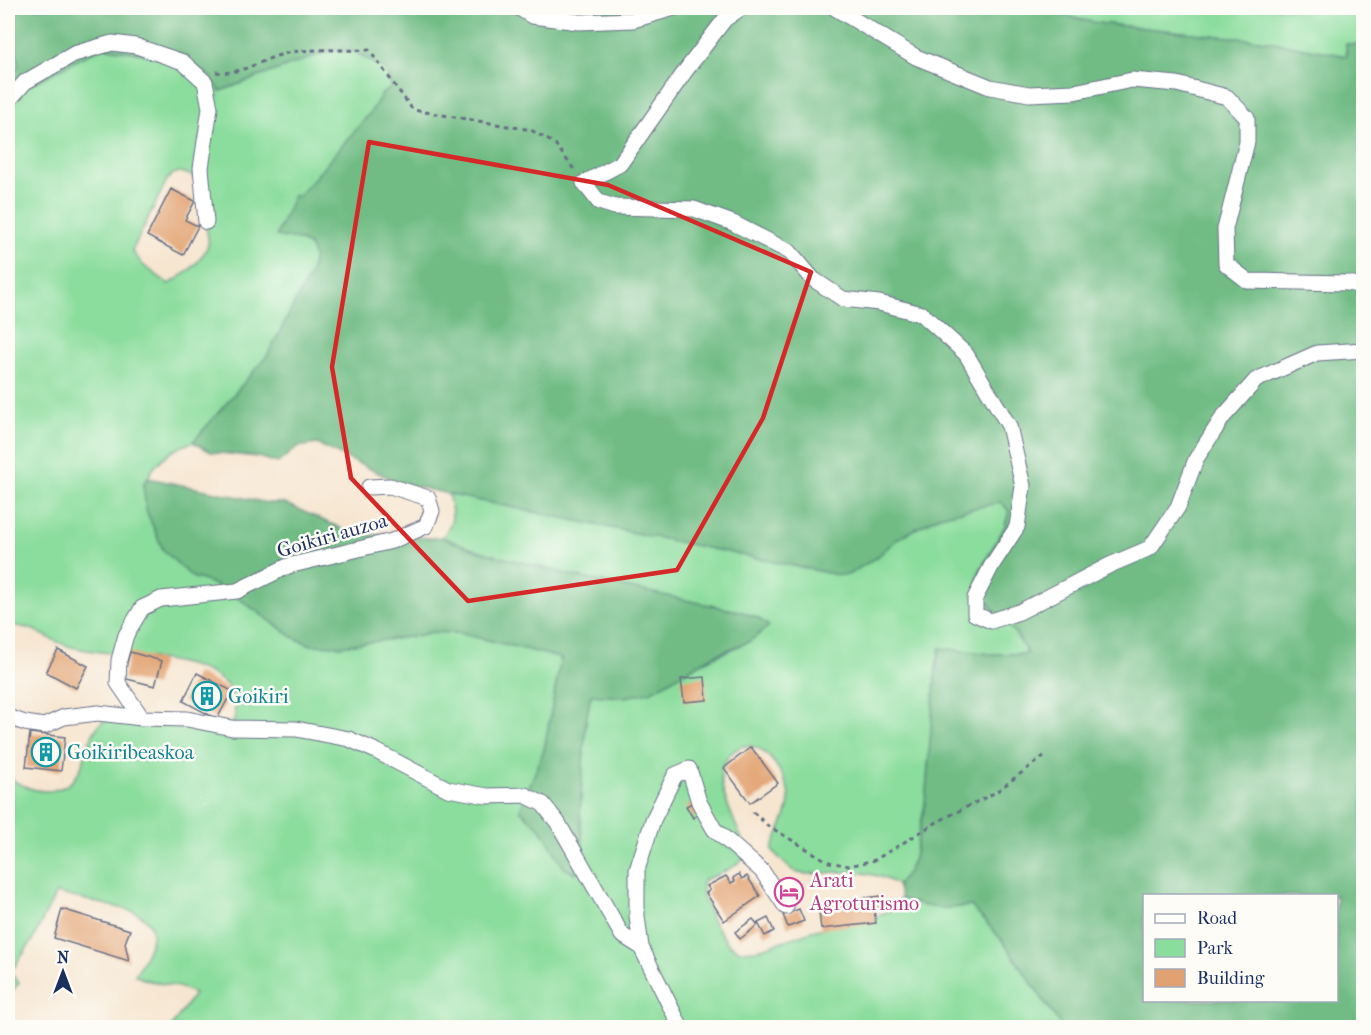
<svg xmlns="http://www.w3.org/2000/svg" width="1371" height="1035" font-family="'IM FELL French Canon',serif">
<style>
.green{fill:#8bdd9d;stroke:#53867e;stroke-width:1.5;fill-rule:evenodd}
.forest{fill:#70bc84;stroke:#467671;stroke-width:1.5;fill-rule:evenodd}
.building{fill:#e2a170}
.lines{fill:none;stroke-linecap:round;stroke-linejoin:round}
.minor-casing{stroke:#686f86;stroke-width:17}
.path{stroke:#686f86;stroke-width:3;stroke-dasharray:4.5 4.5;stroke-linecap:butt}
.minor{stroke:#fff;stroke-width:15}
.marked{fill:none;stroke:#d62828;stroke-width:4.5;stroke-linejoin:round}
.labels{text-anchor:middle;stroke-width:5;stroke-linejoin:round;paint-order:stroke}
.street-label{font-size:20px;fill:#1b2f5e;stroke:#fdfcf7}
.culture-label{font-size:20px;fill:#0d838f;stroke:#fdfcf7;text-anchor:start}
.hotel-label{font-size:20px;fill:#b23c85;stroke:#fdfcf7;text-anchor:start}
</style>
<rect width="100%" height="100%" fill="#fdfcf7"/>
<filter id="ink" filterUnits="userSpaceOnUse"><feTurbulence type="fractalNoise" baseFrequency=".0167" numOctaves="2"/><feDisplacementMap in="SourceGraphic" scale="12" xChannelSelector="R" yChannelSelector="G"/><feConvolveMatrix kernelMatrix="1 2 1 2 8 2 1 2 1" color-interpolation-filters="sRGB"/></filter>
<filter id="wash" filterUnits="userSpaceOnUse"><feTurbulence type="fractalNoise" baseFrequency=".008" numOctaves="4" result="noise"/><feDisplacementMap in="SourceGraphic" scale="24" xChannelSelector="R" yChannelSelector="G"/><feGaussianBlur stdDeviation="1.35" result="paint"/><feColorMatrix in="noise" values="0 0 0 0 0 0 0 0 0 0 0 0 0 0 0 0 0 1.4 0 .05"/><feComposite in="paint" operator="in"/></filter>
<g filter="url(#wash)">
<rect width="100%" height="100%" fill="#f6e5cf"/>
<path class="green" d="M 1030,8 L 1363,8 L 1363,45 L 1346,44 L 1347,56 L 1267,41 L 1097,23 Z
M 8,9 L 19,67 L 102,47 L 176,59 L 207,72 L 221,91 L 331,50 L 353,51 L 385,69 L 392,87 L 382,94 L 370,113 L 299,197 L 277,236 L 299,240 L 310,246 L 314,258 L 310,274 L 267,356 L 193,442 C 177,447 164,455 153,469 C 149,474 147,480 143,485 L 192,577 L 209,582 L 231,593 L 293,637 L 311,645 L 416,636 L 432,632 L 459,633 L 561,658 L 544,750 L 520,810 L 542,830 L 564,868 L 574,873 L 584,865 L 580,811 L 586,719 L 591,695 L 625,697 L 750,641 L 742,612 C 642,591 537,575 442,537 C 456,520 453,514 448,494 L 838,575 L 876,558 L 897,539 L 939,516 L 1001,502 L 1009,511 L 1005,526 L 979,572 L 983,597 L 1015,633 L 1028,654 L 991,654 L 940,648 L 936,668 L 925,804 L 914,858 L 908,872 L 897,885 C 877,871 847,871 824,873 C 815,873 804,876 796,872 C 787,868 779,857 772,850 C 777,833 789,815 789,798 C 789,776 758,730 734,751 C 727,757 721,766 721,775 C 720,795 740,832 747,852 C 739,868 720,873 704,880 L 702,885 L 703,896 L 712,920 L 728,944 L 740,951 L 756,950 L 815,930 L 877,916 L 892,909 L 901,898 C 930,910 941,909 971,906 L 1002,940 L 1062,1027 L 171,1027 L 194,994 C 174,981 156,987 135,975 C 149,949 168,923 129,910 L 56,893 L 32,941 L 10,973 L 19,983 L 8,996 L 8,778 C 25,787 41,796 61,788 C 92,776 80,733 108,718 L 234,723 C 235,712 237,701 231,691 C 210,654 113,657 76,648 C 60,645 48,637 34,630 C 26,627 16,626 8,624 ZM 179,172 C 194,173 208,188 210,203 C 211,212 207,222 207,231 C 208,241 211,242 204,253 C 197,265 182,277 169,284 L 143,265 L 132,251 L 167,180 L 173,174 Z"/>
<path class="forest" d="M 8,8 L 1030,8 L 1097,23 L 1267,41 L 1347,56 L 1346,44 L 1363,45 L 1363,1027 L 1062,1027 L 1002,940 L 971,906 C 941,909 930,910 901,898 L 897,885 L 908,872 L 914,858 L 925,804 L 936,668 L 940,648 L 991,654 L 1028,654 L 1015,633 L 983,597 L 977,584 L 979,572 L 1005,526 L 1009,511 L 1001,502 L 939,516 L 897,539 L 876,558 L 848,575 L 838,575 L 448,494 L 398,482 L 317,444 L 297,447 L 278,463 L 258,457 L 211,452 L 193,442 L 267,356 L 310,274 L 314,258 L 310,246 L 299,240 L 276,236 L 294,195 L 299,196 L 370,113 L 382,94 L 392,87 L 385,69 L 353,51 L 331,50 L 220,91 L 206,72 L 176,59 L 102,47 L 20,90 L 8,76 L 19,66 ZM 1144,896 L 1336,896 L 1336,1000 L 1144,1000 Z
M 148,478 L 268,503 L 284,503 L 354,534 L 432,538 L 442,537 L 478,551 L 583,578 L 742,612 L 758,618 L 769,626 L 750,641 L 715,655 L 650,692 L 625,697 L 591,695 L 586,719 L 580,811 L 584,865 L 582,869 L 574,873 L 564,868 L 542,830 L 520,810 L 544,750 L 561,658 L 459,633 L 432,632 L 416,636 L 340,646 L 311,645 L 293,637 L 231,593 L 209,582 L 192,577 L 163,550 L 146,510 L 143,485 Z"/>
<g id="blocks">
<path class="building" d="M 171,189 L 195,201 L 185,220 L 198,226 L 183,255 L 147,236 Z
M 58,650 L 88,666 L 76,688 L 46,672 Z
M 130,652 L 162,661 L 155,686 L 123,678 Z
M 197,673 L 232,691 L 217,719 L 183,701 Z
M 705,677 L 707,700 L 684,702 L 681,679 Z
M 30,733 L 65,737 L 61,771 L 26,767 Z
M 751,747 L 778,783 L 750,803 L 724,768 Z
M 692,803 L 699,813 L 693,818 L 686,806 Z
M 739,874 L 742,879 L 747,876 L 760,896 L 724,921 L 706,893 L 710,890 L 707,886 L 726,876 L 731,883 L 735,881 L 733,878 Z
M 882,896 L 884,909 L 874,910 L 876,923 L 821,929 L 818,903 Z
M 62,909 L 130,930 L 125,943 L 129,961 L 54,938 Z
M 799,909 L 804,921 L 788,927 L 783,915 Z
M 768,918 L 774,931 L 765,936 L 758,923 Z
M 753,919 L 758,925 L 740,939 L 735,932 Z"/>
</g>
</g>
<g filter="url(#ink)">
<use href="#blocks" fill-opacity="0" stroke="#686f86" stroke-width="1.5"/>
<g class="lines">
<g class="minor-casing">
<path id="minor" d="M 519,8 L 532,16 L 579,22 L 633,20 L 674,8
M 741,8 L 725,19 L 686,70 L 620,164 L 584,183 L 599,202 L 615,207 L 694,209 L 733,223 L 790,252 L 813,279 L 843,299 L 879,303 L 922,314 L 966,354 L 1009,426 L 1023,486 L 1017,527 L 992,565 L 975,598 L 975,614 L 991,621 L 1019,612 L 1110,565 L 1150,548 L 1178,507 L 1196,459 L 1223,417 L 1256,380 L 1317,353 L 1364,350
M 835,8 L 916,57 L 990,87 L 1029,94 L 1074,92 L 1132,80 L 1177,84 L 1227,97 L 1247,118 L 1247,142 L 1225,229 L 1226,264 L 1248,281 L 1347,283 L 1364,286
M 8,101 L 25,82 L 74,54 L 112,43 L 136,46 L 183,62 L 205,82 L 210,108 L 201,168 L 206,222
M 8,717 L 25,723 L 44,726 L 64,717 L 98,713 L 142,718 L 187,719 L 232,728 L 296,729 L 349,739 L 376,751 L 448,789 L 487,796 L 525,795 L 543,804 L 558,823 L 622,935 L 641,947 L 681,1028
M 142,718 L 118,683 L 119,660 L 126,635 L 142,608 L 161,599 L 237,591 L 288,566 L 392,541 L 426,526 L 432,511 L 428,498 L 390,486 L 369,487
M 641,947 L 637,916 L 637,870 L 653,820 L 675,775 L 689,769 L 699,802 L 714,829 L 762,871 L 786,907"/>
</g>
<path class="path" d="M 216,72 C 244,76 267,55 293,52 C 318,48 345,51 369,50 L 413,110 L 531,130 L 555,144 L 576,172
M 753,812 L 768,826 L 829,862 L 849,866 L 875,860 L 937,822 L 996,792 L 1044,756"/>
<use href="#minor" class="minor"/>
</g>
</g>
<path class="marked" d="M 369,142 L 608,185 L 811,272 L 763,418 L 677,570 L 468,601 L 351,478 L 332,367 Z"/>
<defs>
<g id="building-ring" transform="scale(1.5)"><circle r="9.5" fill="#fdfcf7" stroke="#0f9aa8" stroke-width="1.5"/><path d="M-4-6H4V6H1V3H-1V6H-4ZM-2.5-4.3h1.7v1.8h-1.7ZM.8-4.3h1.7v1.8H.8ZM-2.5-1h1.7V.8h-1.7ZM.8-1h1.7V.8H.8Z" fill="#0f9aa8"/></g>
<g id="hotel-ring" transform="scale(1.5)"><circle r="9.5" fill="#fdfcf7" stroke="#d1479c" stroke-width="1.5"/><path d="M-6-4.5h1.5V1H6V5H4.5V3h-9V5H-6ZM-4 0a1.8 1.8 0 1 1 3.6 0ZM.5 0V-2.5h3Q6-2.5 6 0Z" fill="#d1479c"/></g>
</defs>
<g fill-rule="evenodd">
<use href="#building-ring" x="207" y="696"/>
<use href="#building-ring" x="46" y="752"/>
<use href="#hotel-ring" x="789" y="892"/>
</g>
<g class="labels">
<g class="street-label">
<text transform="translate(332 535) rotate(-16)" y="7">Goikiri auzoa</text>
</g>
<g class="culture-label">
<text x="228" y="703">Goikiri</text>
<text x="67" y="759">Goikiribeaskoa</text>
</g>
<g class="hotel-label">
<text x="810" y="887">Arati<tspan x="810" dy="23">Agroturismo</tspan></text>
</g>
</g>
<rect width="1371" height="1035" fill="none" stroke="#fdfcf7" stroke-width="30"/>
<rect x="1143" y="894" width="195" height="108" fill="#fdfcf7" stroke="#a3aaba" stroke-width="1.5"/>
<rect x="1155" y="914" width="30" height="9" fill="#ffffff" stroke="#a3aaba" stroke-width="1.5"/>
<text x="1197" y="924" font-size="18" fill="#1b2f5e">Road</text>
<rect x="1155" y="939" width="30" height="18" fill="#8bdd9d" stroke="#a3aaba" stroke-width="1.5"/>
<text x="1197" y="954" font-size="18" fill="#1b2f5e">Park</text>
<rect x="1155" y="969" width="30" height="18" fill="#e2a170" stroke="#a3aaba" stroke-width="1.5"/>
<text x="1197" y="984" font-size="18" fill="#1b2f5e">Building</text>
<g transform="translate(63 972)" stroke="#fdfcf7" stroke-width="4.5" paint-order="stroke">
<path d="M0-4.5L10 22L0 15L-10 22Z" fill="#1b2f5e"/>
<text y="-9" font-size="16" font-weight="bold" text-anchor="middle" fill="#1b2f5e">N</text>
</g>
</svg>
